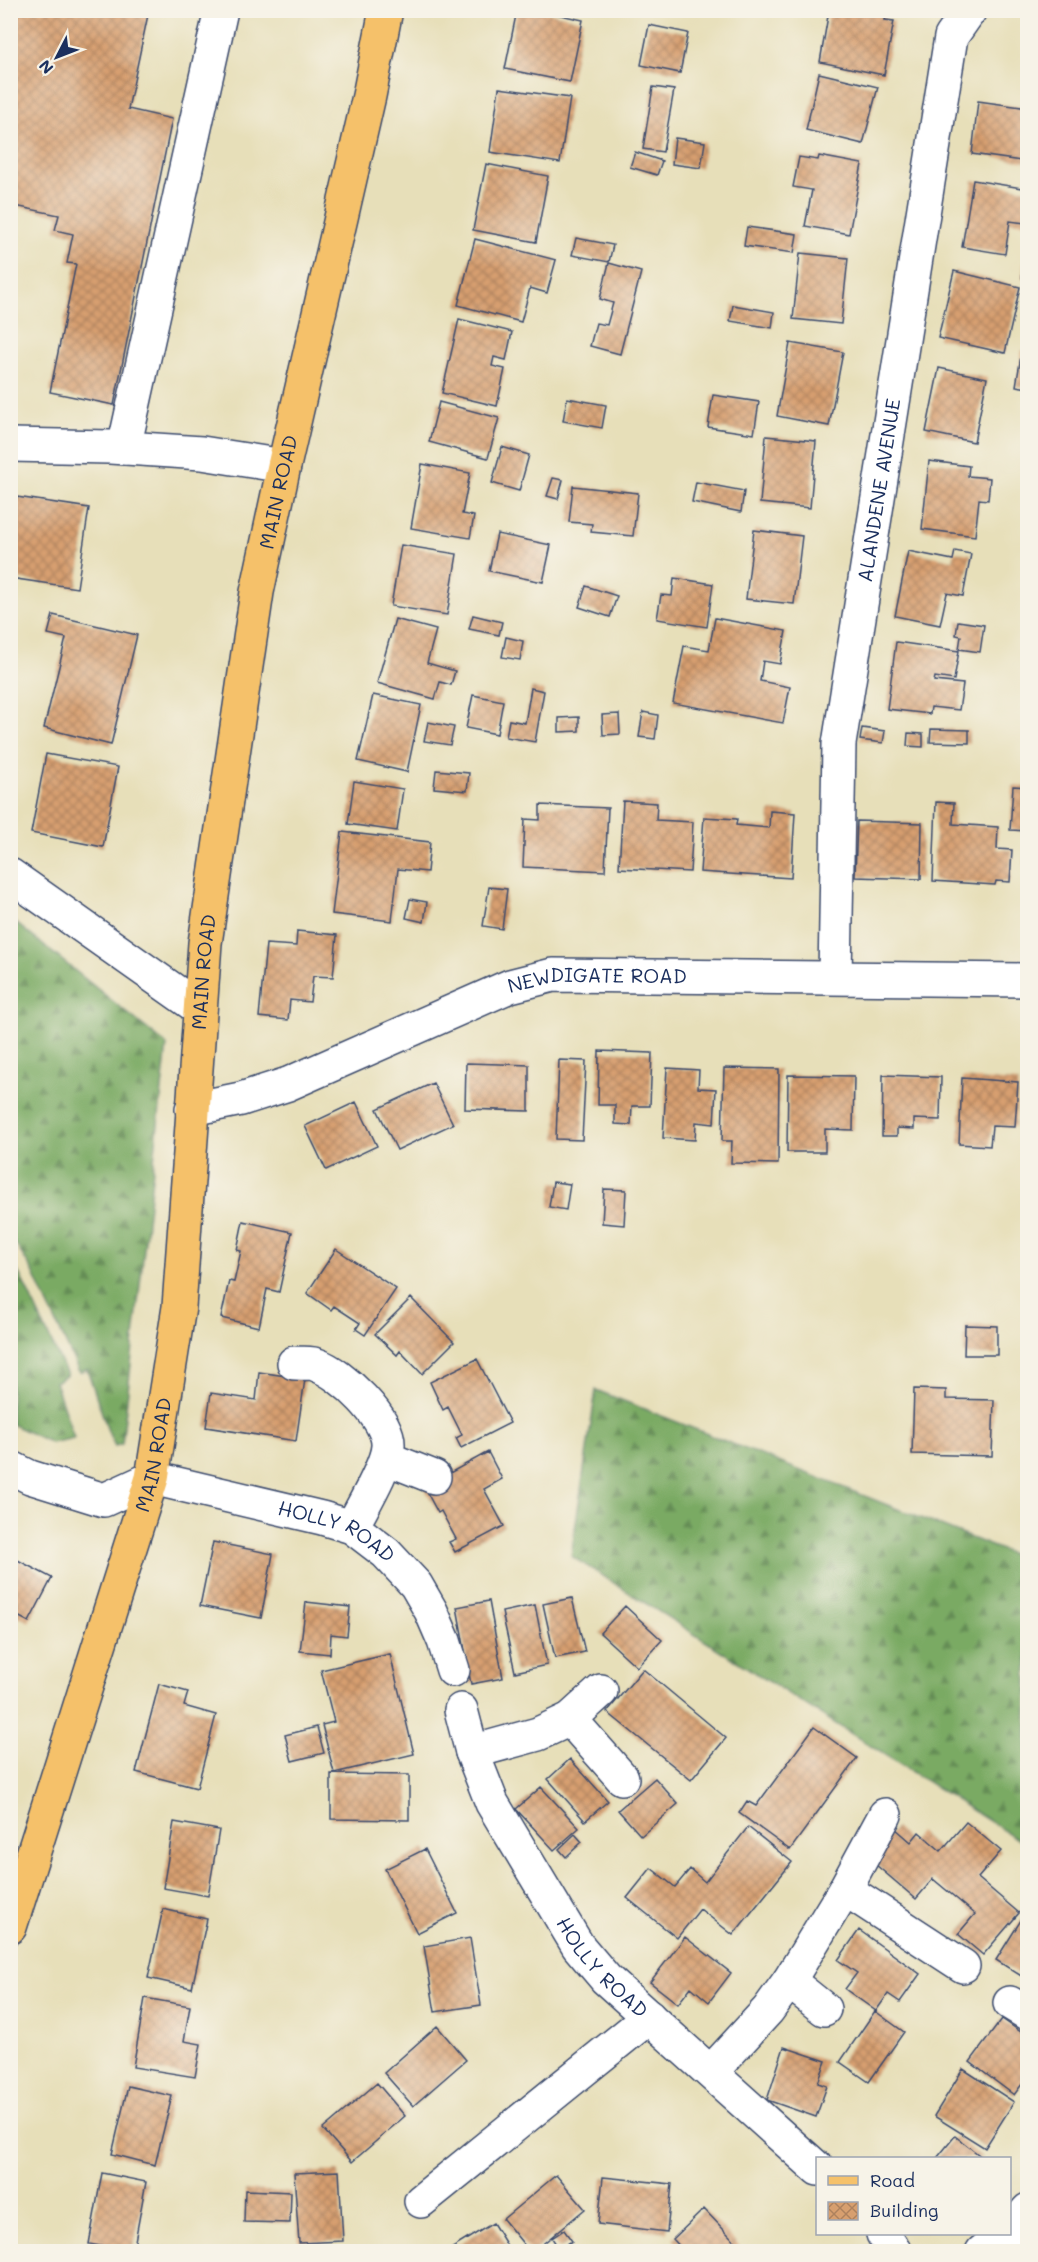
<svg xmlns="http://www.w3.org/2000/svg" width="1038" height="2262" font-family="Mali,sans-serif">
<style>
.forest{fill:url(#forest-firs);stroke:#4a6c60;stroke-width:1.5}
.building{fill:url(#building-cross-hatch)}
.lines{fill:none;stroke-linecap:round;stroke-linejoin:round}
.minor-casing{stroke:#3a496c;stroke-width:36}
.major-casing{stroke:#3a496c;stroke-width:36}
.minor{stroke:#fff;stroke-width:33}
.major{stroke:#f5c16b;stroke-width:33}
.labels{text-anchor:middle;stroke-width:6;stroke-linejoin:round;paint-order:stroke}
.street-label{font-size:20px;fill:#1b2f5e;stroke:#f7f3e8}
</style>
<defs>
<pattern id="forest-firs" width="22" height="20" patternUnits="userSpaceOnUse" patternTransform="scale(1.5)"><rect width="22" height="20" fill="#7aaa63"/><path d="M5 1l3.5 6h-7zM16 11l3.5 6h-7z" fill="#638b55"/></pattern>
<pattern id="building-cross-hatch" width="8" height="8" patternUnits="userSpaceOnUse" patternTransform="scale(1.5)"><rect width="8" height="8" fill="#d79f6f"/><path d="M0 0l8 8M0 8l8-8" fill="none" stroke="#ae825e"/></pattern>
</defs>
<rect width="100%" height="100%" fill="#f7f3e8"/>
<filter id="ink" filterUnits="userSpaceOnUse"><feTurbulence type="fractalNoise" baseFrequency=".0167" numOctaves="2"/><feDisplacementMap in="SourceGraphic" scale="12" xChannelSelector="R" yChannelSelector="G"/><feConvolveMatrix kernelMatrix="1 2 1 2 8 2 1 2 1" color-interpolation-filters="sRGB"/></filter>
<filter id="wash" filterUnits="userSpaceOnUse"><feTurbulence type="fractalNoise" baseFrequency=".008" numOctaves="4" result="noise"/><feDisplacementMap in="SourceGraphic" scale="24" xChannelSelector="R" yChannelSelector="G"/><feGaussianBlur stdDeviation="1.35" result="paint"/><feColorMatrix in="noise" values="0 0 0 0 0 0 0 0 0 0 0 0 0 0 0 0 0 1.4 0 .05"/><feComposite in="paint" operator="in"/></filter>
<g filter="url(#wash)">
<rect width="100%" height="100%" fill="#e7dfb9"/>
<path class="forest" d="M 11,919 L 167,1045 L 122,1444 L 115,1446 L 109,1434 L 87,1369 L 79,1372 L 32,1270 L 11,1237 Z
M 10,1260 L 20,1275 L 67,1375 L 55,1382 L 74,1438 L 51,1443 L 11,1424 Z
M 596,1390 L 1027,1560 L 1027,1845 L 571,1556 Z"/>
<g id="blocks">
<path class="building" d="M 10,10 L 149,10 L 128,109 L 172,119 L 114,405 L 50,392 L 76,264 L 67,263 L 73,234 L 55,230 L 59,215 L 10,205 Z
M 517,10 L 538,10 L 583,20 L 570,82 L 505,69 Z
M 829,10 L 887,11 L 885,20 L 894,21 L 884,75 L 820,62 Z
M 649,25 L 688,33 L 680,73 L 641,65 Z
M 819,73 L 878,87 L 863,144 L 806,130 Z
M 653,87 L 674,90 L 663,152 L 643,149 Z
M 499,88 L 570,98 L 560,163 L 490,152 Z
M 978,101 L 1028,108 L 1028,162 L 972,154 Z
M 675,138 L 705,142 L 701,168 L 672,164 Z
M 635,152 L 662,161 L 657,175 L 630,167 Z
M 819,156 L 862,164 L 849,234 L 805,226 L 812,190 L 793,187 L 799,157 L 818,160 Z
M 486,164 L 548,176 L 536,242 L 473,230 Z
M 973,180 L 1028,189 L 1025,223 L 1010,221 L 1005,254 L 962,247 Z
M 747,227 L 797,234 L 794,253 L 744,246 Z
M 576,238 L 613,245 L 609,262 L 572,255 Z
M 475,239 L 556,260 L 547,293 L 530,288 L 521,322 L 458,305 Z
M 800,253 L 848,258 L 841,324 L 793,319 Z
M 1024,260 L 1028,260 L 1028,279 L 1022,278 Z
M 609,263 L 641,272 L 620,354 L 590,346 L 596,323 L 607,325 L 613,303 L 600,299 Z
M 954,271 L 1020,287 L 1005,353 L 938,338 Z
M 733,305 L 774,312 L 772,328 L 730,321 Z
M 459,319 L 512,332 L 506,360 L 494,357 L 492,366 L 505,369 L 497,406 L 442,393 Z
M 790,343 L 843,352 L 829,426 L 777,416 Z
M 1022,350 L 1028,351 L 1028,388 L 1016,386 Z
M 939,368 L 987,378 L 974,442 L 926,432 Z
M 713,395 L 759,402 L 754,434 L 708,427 Z
M 567,398 L 606,405 L 602,428 L 563,421 Z
M 439,402 L 499,418 L 488,458 L 429,442 Z
M 766,436 L 816,441 L 810,508 L 760,503 Z
M 502,447 L 529,455 L 519,491 L 492,483 Z
M 929,461 L 969,466 L 968,476 L 990,478 L 988,500 L 979,499 L 975,536 L 922,529 Z
M 422,464 L 470,473 L 462,514 L 474,516 L 470,538 L 411,528 Z
M 553,478 L 563,480 L 558,499 L 547,496 Z
M 696,482 L 744,491 L 741,512 L 692,502 Z
M 573,486 L 638,493 L 633,536 L 591,532 L 592,524 L 569,522 Z
M 10,496 L 89,508 L 77,588 L 10,578 Z
M 754,530 L 802,536 L 794,604 L 746,599 Z
M 497,534 L 551,545 L 543,582 L 489,571 Z
M 401,545 L 457,554 L 447,615 L 391,606 Z
M 908,551 L 953,560 L 955,551 L 971,554 L 963,596 L 947,593 L 940,625 L 895,616 Z
M 674,578 L 713,584 L 707,627 L 657,619 L 661,595 L 672,596 Z
M 586,586 L 617,596 L 610,617 L 579,607 Z
M 53,615 L 137,635 L 111,745 L 44,728 L 66,638 L 48,634 Z
M 473,615 L 502,622 L 499,635 L 469,629 Z
M 715,618 L 786,631 L 780,664 L 763,661 L 760,681 L 790,687 L 783,723 L 673,703 L 684,646 L 709,650 Z
M 395,619 L 436,630 L 427,663 L 455,671 L 451,685 L 440,682 L 435,699 L 377,683 Z
M 958,621 L 984,625 L 980,652 L 959,649 L 961,636 L 956,635 Z
M 506,637 L 523,641 L 520,660 L 502,657 Z
M 896,642 L 959,651 L 954,680 L 935,677 L 934,681 L 963,684 L 959,710 L 931,707 L 930,714 L 887,709 Z
M 531,688 L 544,691 L 535,742 L 506,737 L 509,720 L 525,723 Z
M 373,695 L 421,705 L 407,772 L 358,761 Z
M 473,695 L 503,701 L 497,734 L 466,728 Z
M 643,712 L 658,715 L 655,739 L 639,737 Z
M 619,714 L 620,734 L 603,735 L 602,715 Z
M 579,717 L 579,731 L 559,732 L 559,718 Z
M 428,722 L 454,727 L 450,745 L 424,741 Z
M 862,728 L 885,731 L 883,743 L 860,740 Z
M 931,729 L 969,730 L 969,743 L 930,742 Z
M 908,733 L 923,734 L 923,747 L 907,746 Z
M 46,754 L 118,767 L 103,847 L 31,833 Z
M 436,770 L 469,773 L 467,791 L 434,788 Z
M 354,781 L 403,789 L 397,831 L 348,824 Z
M 1013,786 L 1028,787 L 1028,831 L 1010,830 Z
M 623,801 L 657,803 L 656,820 L 693,822 L 690,872 L 619,868 Z
M 936,802 L 954,803 L 953,824 L 998,827 L 997,849 L 1012,850 L 1010,882 L 996,881 L 995,885 L 933,881 Z
M 540,805 L 608,808 L 605,871 L 523,867 L 525,819 L 540,820 Z
M 770,811 L 795,813 L 791,878 L 700,872 L 704,817 L 737,819 L 736,825 L 769,828 Z
M 857,821 L 922,823 L 921,879 L 855,877 Z
M 342,832 L 430,842 L 427,872 L 398,869 L 392,921 L 332,914 Z
M 1025,837 L 1028,837 L 1028,882 L 1024,882 Z
M 489,887 L 507,889 L 502,929 L 483,926 Z
M 410,899 L 427,902 L 424,922 L 406,918 Z
M 297,931 L 337,935 L 333,977 L 313,976 L 310,1002 L 290,1000 L 288,1020 L 259,1017 L 266,944 L 296,946 Z
M 599,1051 L 652,1053 L 650,1106 L 632,1106 L 631,1125 L 615,1124 L 615,1105 L 598,1105 Z
M 559,1060 L 586,1061 L 582,1140 L 556,1139 Z
M 466,1063 L 529,1065 L 529,1111 L 465,1109 Z
M 667,1068 L 699,1070 L 698,1088 L 716,1089 L 714,1124 L 696,1122 L 695,1140 L 663,1138 Z
M 724,1068 L 779,1069 L 778,1164 L 731,1163 L 732,1141 L 722,1141 Z
M 788,1075 L 854,1076 L 853,1130 L 825,1129 L 825,1152 L 787,1152 Z
M 883,1075 L 941,1077 L 940,1120 L 914,1119 L 914,1129 L 897,1128 L 897,1136 L 882,1136 Z
M 962,1078 L 1018,1082 L 1015,1127 L 992,1126 L 990,1146 L 959,1144 Z
M 433,1083 L 453,1124 L 397,1150 L 377,1109 Z
M 356,1102 L 377,1146 L 326,1170 L 305,1126 Z
M 553,1182 L 570,1184 L 566,1210 L 549,1207 Z
M 604,1189 L 626,1190 L 624,1225 L 602,1223 Z
M 243,1221 L 292,1232 L 279,1292 L 267,1289 L 259,1327 L 221,1318 L 229,1281 L 234,1282 L 241,1251 L 237,1250 Z
M 336,1249 L 396,1289 L 365,1335 L 356,1329 L 360,1323 L 334,1306 L 331,1310 L 307,1293 Z
M 411,1298 L 454,1342 L 422,1374 L 400,1351 L 397,1355 L 375,1334 Z
M 965,1325 L 997,1326 L 997,1355 L 964,1355 Z
M 477,1359 L 510,1423 L 461,1448 L 456,1438 L 462,1435 L 448,1407 L 443,1410 L 430,1382 Z
M 259,1372 L 305,1379 L 296,1441 L 206,1427 L 211,1393 L 256,1400 Z
M 914,1389 L 946,1390 L 946,1399 L 994,1400 L 992,1456 L 912,1454 Z
M 488,1452 L 502,1479 L 484,1489 L 504,1526 L 455,1552 L 449,1542 L 456,1539 L 441,1511 L 438,1513 L 424,1487 Z
M 213,1542 L 273,1554 L 261,1618 L 200,1606 Z
M 10,1556 L 52,1578 L 29,1622 L 10,1612 Z
M 572,1598 L 585,1652 L 555,1658 L 543,1604 Z
M 489,1601 L 503,1678 L 471,1684 L 457,1607 Z
M 306,1602 L 350,1607 L 347,1636 L 331,1634 L 330,1654 L 300,1651 Z
M 535,1605 L 547,1665 L 515,1672 L 502,1612 Z
M 625,1606 L 662,1640 L 637,1667 L 600,1633 Z
M 390,1654 L 414,1754 L 334,1773 L 322,1725 L 334,1722 L 321,1670 Z
M 643,1669 L 726,1738 L 691,1780 L 607,1712 Z
M 159,1684 L 188,1692 L 184,1706 L 216,1715 L 197,1788 L 136,1772 Z
M 317,1727 L 324,1753 L 292,1761 L 285,1735 Z
M 814,1727 L 857,1758 L 790,1850 L 739,1813 L 747,1801 L 756,1806 Z
M 570,1759 L 608,1801 L 585,1821 L 548,1779 Z
M 331,1774 L 409,1775 L 409,1820 L 331,1819 Z
M 655,1778 L 678,1804 L 641,1836 L 618,1810 Z
M 541,1787 L 579,1828 L 554,1850 L 516,1809 Z
M 174,1822 L 219,1830 L 208,1896 L 163,1888 Z
M 966,1822 L 1001,1851 L 978,1878 L 1019,1913 L 983,1955 L 958,1934 L 975,1914 L 933,1879 L 916,1899 L 869,1859 L 895,1828 L 911,1842 L 919,1832 L 941,1851 Z
M 748,1827 L 792,1862 L 733,1935 L 700,1909 L 677,1938 L 627,1898 L 651,1868 L 675,1887 L 690,1869 L 705,1882 Z
M 575,1834 L 582,1842 L 566,1857 L 559,1849 Z
M 425,1849 L 457,1913 L 417,1933 L 385,1869 Z
M 163,1909 L 207,1919 L 192,1988 L 148,1978 Z
M 1028,1909 L 1028,1977 L 1026,1979 L 996,1960 Z
M 859,1930 L 920,1974 L 900,2002 L 888,1994 L 876,2011 L 845,1989 L 857,1973 L 838,1960 Z
M 685,1937 L 731,1973 L 709,2002 L 691,1987 L 678,2004 L 650,1982 Z
M 470,1938 L 481,2005 L 435,2012 L 424,1946 Z
M 145,1998 L 190,2006 L 184,2041 L 201,2044 L 195,2077 L 133,2067 Z
M 875,2011 L 904,2032 L 869,2082 L 840,2062 Z
M 1002,2019 L 1028,2037 L 1028,2076 L 1014,2095 L 970,2062 Z
M 437,2026 L 466,2060 L 413,2106 L 384,2073 Z
M 784,2047 L 826,2061 L 818,2083 L 827,2086 L 816,2117 L 767,2100 Z
M 963,2069 L 1014,2102 L 985,2148 L 934,2116 Z
M 377,2083 L 405,2116 L 352,2162 L 323,2129 Z
M 128,2086 L 172,2096 L 155,2165 L 112,2154 Z
M 955,2136 L 983,2158 L 937,2158 Z
M 339,2171 L 343,2241 L 299,2243 L 294,2173 Z
M 102,2173 L 146,2182 L 133,2252 L 89,2244 Z
M 556,2175 L 585,2209 L 533,2252 L 530,2252 L 503,2219 Z
M 603,2177 L 672,2184 L 667,2232 L 598,2224 Z
M 245,2190 L 291,2192 L 290,2223 L 244,2222 Z
M 704,2209 L 745,2252 L 685,2252 L 673,2239 Z
M 493,2223 L 511,2252 L 446,2252 Z
M 564,2230 L 572,2241 L 559,2249 L 552,2238 Z"/>
</g>
</g>
<g filter="url(#ink)">
<use href="#blocks" fill-opacity="0" stroke="#3a496c" stroke-width="1.5"/>
<g class="lines">
<g class="minor-casing">
<g id="minor">
<path d="M 10,445 L 110,447 L 202,453 L 284,466"/>
<path d="M 124,448 L 221,10"/>
<path d="M 10,875 L 200,1009"/>
<path id="s1" d="M 835,977 L 839,744 L 951,37 L 970,10"/>
<path id="s2" d="M 192,1109 L 241,1099 L 288,1084 L 510,986 L 553,975 L 1028,980"/>
<path d="M 294,1363 C 301,1364 311,1362 317,1365 C 341,1373 390,1419 388,1446 C 387,1466 362,1507 352,1527"/>
<path d="M 386,1458 L 434,1477"/>
<path id="s3" d="M 10,1467 L 30,1477 L 104,1500 L 152,1478 L 322,1518 L 352,1527 L 386,1553 L 416,1585 L 431,1611 L 444,1641 L 453,1670"/>
<path id="s4" d="M 461,1710 L 472,1752 L 492,1803 L 578,1946 L 606,1979 L 818,2169"/>
<path d="M 570,1719 L 622,1778"/>
<path d="M 472,1752 L 538,1734 L 570,1719 L 601,1691"/>
<path d="M 845,1889 L 963,1966"/>
<path d="M 789,1981 L 824,2009"/>
<path d="M 1010,2003 L 1028,2014"/>
<path d="M 711,2072 L 768,2010 L 789,1981 L 845,1889 L 885,1815"/>
<path d="M 421,2201 L 649,2017"/>
<path d="M 1010,2230 L 1028,2210"/>
<path d="M 883,2234 L 895,2252"/>
<path d="M 982,2252 L 1005,2234"/>
</g>
</g>
<g class="major-casing">
<g id="major">
<path id="s5" d="M 10,1927 L 152,1478 L 179,1307 L 205,943 L 257,592 L 284,466 L 369,96 L 386,10"/>
</g>
</g>
<use href="#minor" class="minor"/>
<use href="#major" class="major"/>
</g>
</g>
<g class="labels">
<g class="street-label">
<text dy="7" stroke="none"><textPath href="#s1" startOffset="490">ALANDENE AVENUE</textPath></text>
<text dy="7" stroke="none"><textPath href="#s5" startOffset="1466">MAIN ROAD</textPath></text>
<text dy="7" stroke="none"><textPath href="#s5" startOffset="980">MAIN ROAD</textPath></text>
<text dy="7" stroke="none"><textPath href="#s2" startOffset="430">NEWDIGATE ROAD</textPath></text>
<text dy="7" stroke="none"><textPath href="#s5" startOffset="494">MAIN ROAD</textPath></text>
<text dy="7" stroke="none"><textPath href="#s3" startOffset="346">HOLLY ROAD</textPath></text>
<text dy="7" stroke="none"><textPath href="#s4" startOffset="297">HOLLY ROAD</textPath></text>
</g>
</g>
<rect width="1038" height="2262" fill="none" stroke="#f7f3e8" stroke-width="36"/>
<rect x="816" y="2157" width="195" height="78" fill="#f7f3e8" stroke="#9fa5b1" stroke-width="1.5"/>
<rect x="828" y="2176" width="30" height="9" fill="#f5c16b" stroke="#9fa5b1" stroke-width="1.5"/>
<text x="870" y="2187" font-size="18" fill="#1b2f5e">Road</text>
<rect x="828" y="2202" width="30" height="18" fill="url(#building-cross-hatch)" stroke="#9fa5b1" stroke-width="1.5"/>
<text x="870" y="2217" font-size="18" fill="#1b2f5e">Building</text>
<g transform="translate(57 57) rotate(228)" stroke="#f7f3e8" stroke-width="4.5" paint-order="stroke">
<path d="M0-4.5L10 22L0 15L-10 22Z" fill="#1b2f5e"/>
<text y="-9" font-size="16" font-weight="bold" text-anchor="middle" fill="#1b2f5e">N</text>
</g>
</svg>
